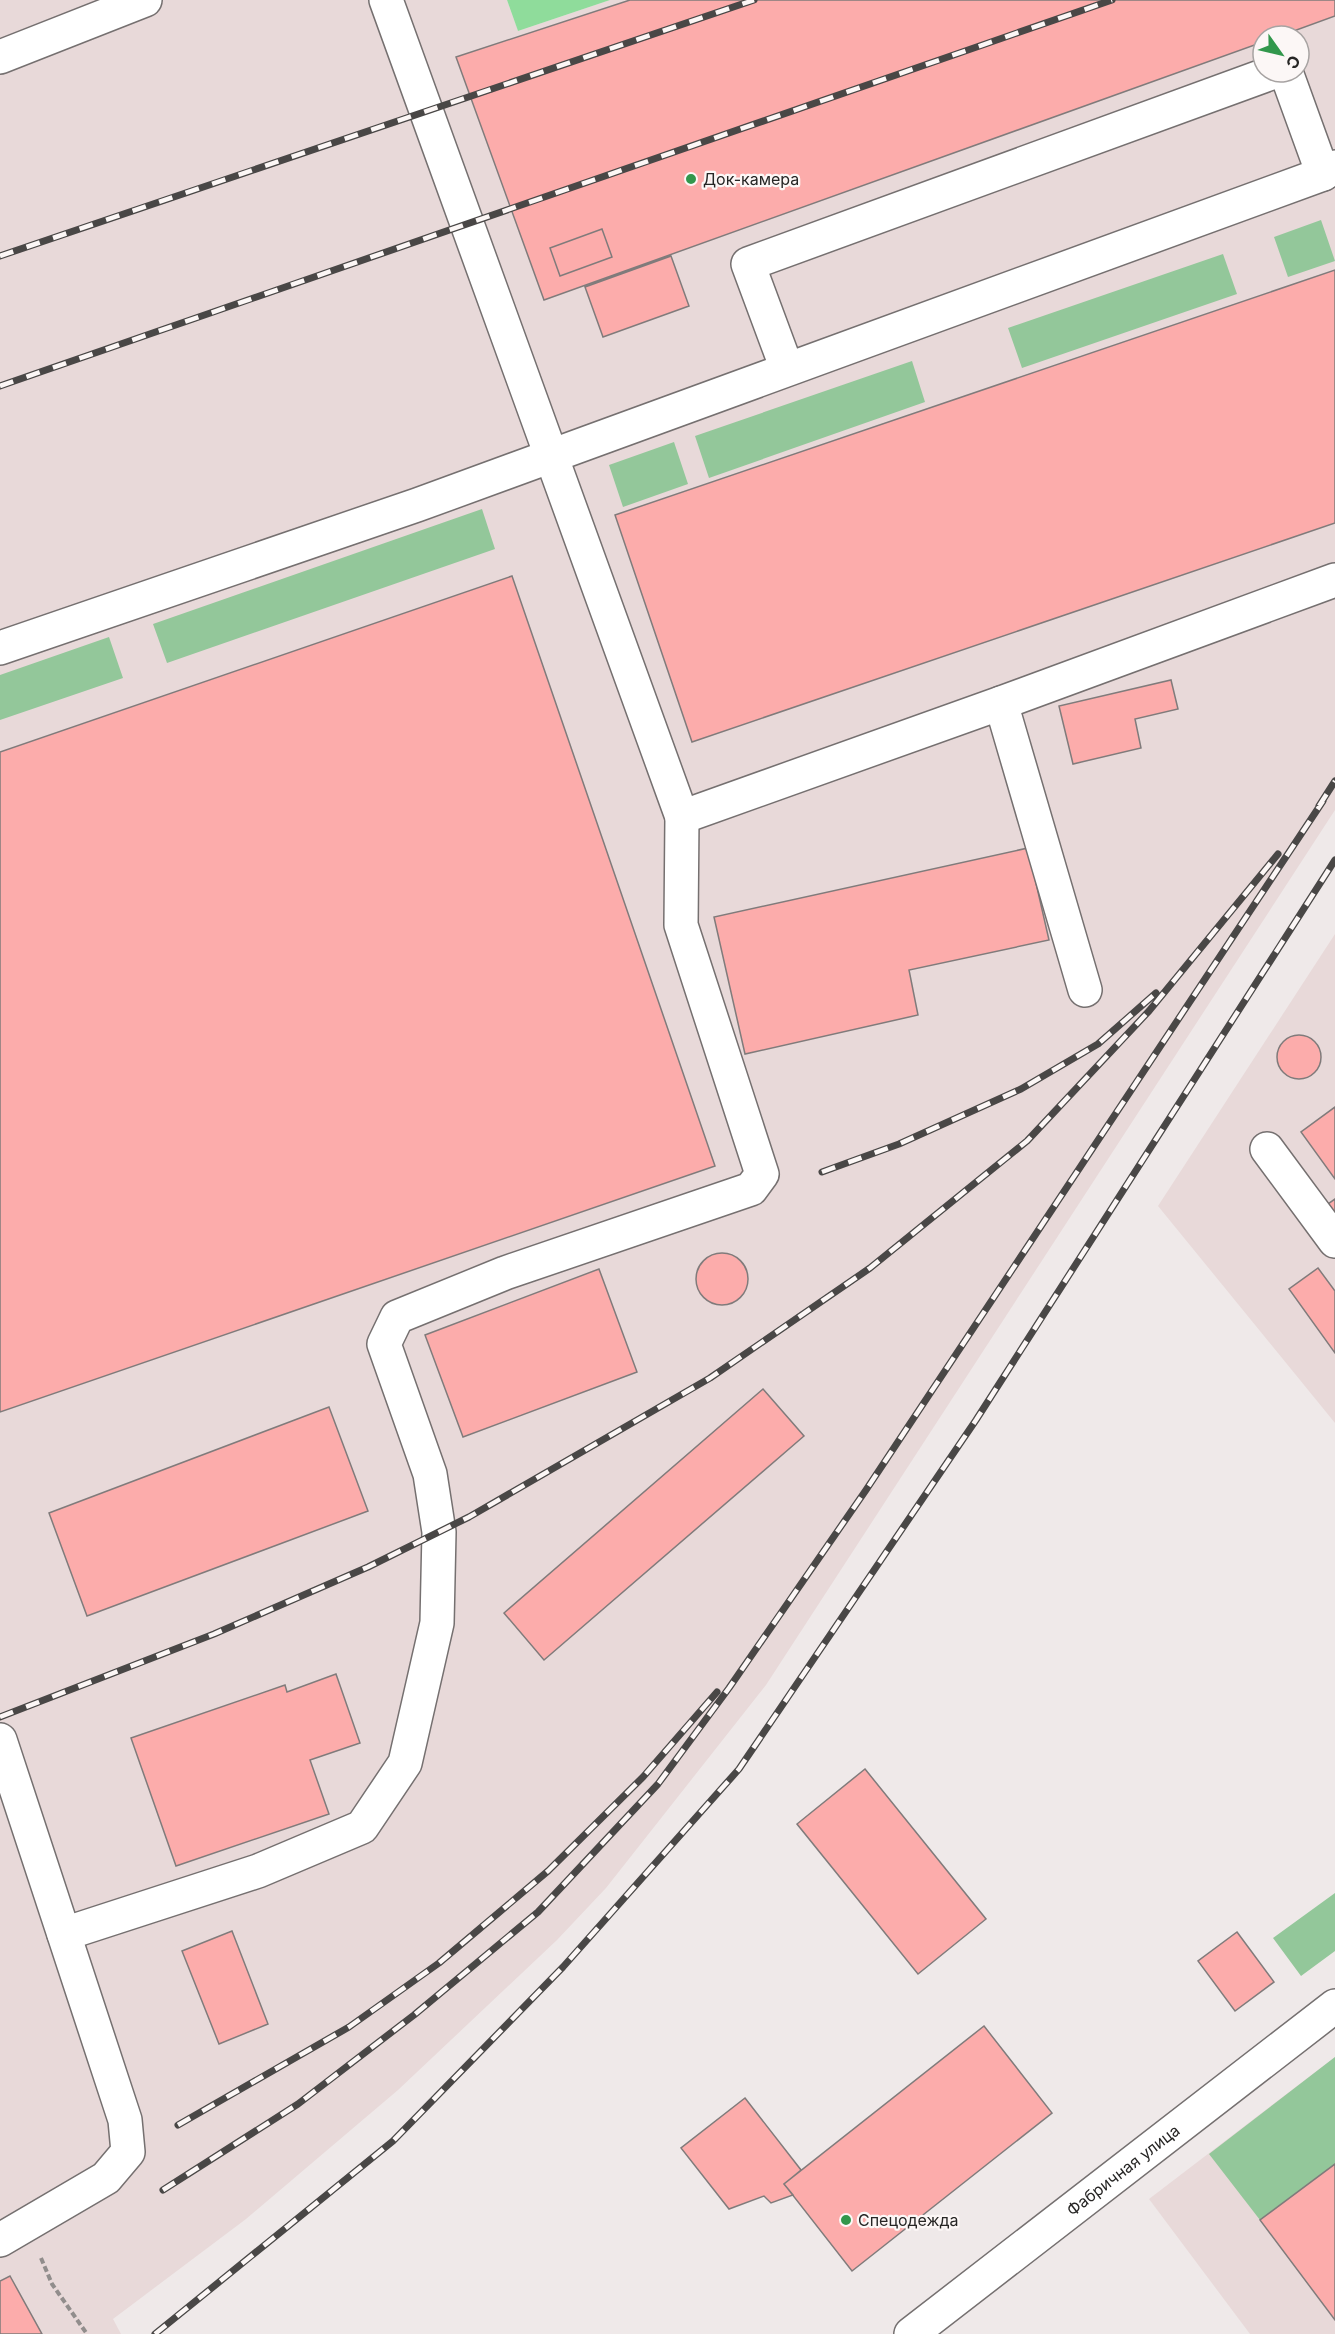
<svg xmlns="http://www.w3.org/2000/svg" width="1335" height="2334" font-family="Inter,sans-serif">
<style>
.built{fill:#e8d9d9;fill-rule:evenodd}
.green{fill:#93c79a}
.water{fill:#8fdc9b}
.building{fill:#fcacab;stroke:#807b7b;stroke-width:1.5}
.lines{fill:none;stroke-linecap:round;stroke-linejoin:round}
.minor-casing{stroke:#757070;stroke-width:36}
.path{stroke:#918d8c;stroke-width:4;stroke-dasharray:6 3;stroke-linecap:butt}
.minor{stroke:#fff;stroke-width:33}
.rail-casing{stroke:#494746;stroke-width:7}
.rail{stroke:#fcf7f6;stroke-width:4.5;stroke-dasharray:14;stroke-linecap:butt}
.poi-dot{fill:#32974c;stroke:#fcf7f6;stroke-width:2}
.labels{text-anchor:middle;stroke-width:4.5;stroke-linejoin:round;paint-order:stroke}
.poi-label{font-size:16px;fill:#272625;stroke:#fcf7f6;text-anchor:start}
.street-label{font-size:16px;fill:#272625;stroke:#fcf7f6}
</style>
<rect width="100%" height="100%" fill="#efe9e9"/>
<path class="built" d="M 0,0 L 507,0 L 518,31 L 610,0 L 1335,0 L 1335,810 L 766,1685 L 606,1888 L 557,1940 L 398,2090 L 246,2219 L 113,2319 L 121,2334 L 0,2334 ZM 1263,36 L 1299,36 L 1299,72 L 1263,72 Z
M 1335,934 L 1335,1423 L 1158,1206 Z
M 1335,2057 L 1335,2334 L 1250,2334 L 1149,2199 Z"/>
<path class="green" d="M 1321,220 L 1335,261 L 1288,277 L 1274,237 Z
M 1223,254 L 1237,294 L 1022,368 L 1008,328 Z
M 912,361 L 925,402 L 709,478 L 695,436 Z
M 674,442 L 688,484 L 623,507 L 609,465 Z
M 482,509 L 495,549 L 167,663 L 153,624 Z
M 109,637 L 123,678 L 0,720 L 0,675 Z
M 1335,1893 L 1335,1951 L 1301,1976 L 1273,1938 Z
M 1335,2057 L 1335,2164 L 1260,2220 L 1209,2154 Z"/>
<path class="water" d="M 507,0 L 610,0 L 518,31 Z"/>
<path class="building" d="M 630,0 L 1335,0 L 1335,16 L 1280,36 L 1263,36 L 1263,42 L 544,300 L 456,57 Z
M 602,229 L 612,257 L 560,276 L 550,248 Z
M 671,256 L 689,306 L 603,337 L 585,287 Z
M 1335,270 L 1335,523 L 692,742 L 615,515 Z
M 512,576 L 715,1166 L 0,1412 L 0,752 Z
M 1171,680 L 1178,709 L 1135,719 L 1141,748 L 1073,764 L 1059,706 Z
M 1028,848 L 1049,940 L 909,970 L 918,1015 L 745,1054 L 714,917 Z
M1277 1057a22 22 0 1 1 44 0a22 22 0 1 1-44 0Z
M 1335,1107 L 1335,1179 L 1301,1132 Z
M 1335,1199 L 1335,1229 L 1321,1209 Z
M696 1279a26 26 0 1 1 52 0a26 26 0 1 1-52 0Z
M 1318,1268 L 1335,1291 L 1335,1353 L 1289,1289 Z
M 599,1269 L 637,1372 L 463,1437 L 425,1335 Z
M 763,1389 L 804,1436 L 544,1660 L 504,1613 Z
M 329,1407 L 368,1511 L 87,1616 L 49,1513 Z
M 336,1674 L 360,1743 L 310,1760 L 329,1814 L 176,1866 L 131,1738 L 285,1685 L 287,1692 Z
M 865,1769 L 986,1919 L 918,1974 L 797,1824 Z
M 232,1931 L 268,2024 L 219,2044 L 182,1951 Z
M 1237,1932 L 1274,1982 L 1235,2011 L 1198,1961 Z
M 984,2026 L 1052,2113 L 852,2271 L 784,2184 Z
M 745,2098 L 801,2170 L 784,2184 L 793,2195 L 771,2203 L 764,2196 L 729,2209 L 681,2148 Z
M 1335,2164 L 1335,2320 L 1260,2220 Z
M 10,2276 L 42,2334 L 0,2334 L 0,2281 Z"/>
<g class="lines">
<g class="minor-casing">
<g id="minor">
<path d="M 386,0 L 682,817 L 1001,703 L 1335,580"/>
<path d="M 0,57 L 145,0"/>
<path d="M 1286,72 L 1323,174"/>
<path d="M 787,369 L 748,264 L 1274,72"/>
<path d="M 0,648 L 417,505 L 1323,174 L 1335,167"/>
<path d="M 1001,703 L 1085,990"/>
<path d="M 1267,1149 L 1335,1241"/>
<path d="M 0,1740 L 125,2120 L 128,2152 L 106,2178 L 0,2240"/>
<path d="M 64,1934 L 258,1871 L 362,1827 L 405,1763 L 437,1623 L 439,1532 L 430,1474 L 384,1344 L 397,1317 L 505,1273 L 751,1189 L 762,1174 L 681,925 L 682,817"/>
<path id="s1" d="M 911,2334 L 1335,2006"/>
</g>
</g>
<path class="path" d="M 41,2258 L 52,2284 L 87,2334"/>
<use href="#minor" class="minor"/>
<g class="rail-casing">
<path id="rail" d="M 0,256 L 754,0
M 0,386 L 1112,0
M 1319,806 L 1335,781
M 822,1172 L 899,1144 L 1021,1089 L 1098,1044 L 1156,993
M 0,1717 L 214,1634 L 368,1567 L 469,1517 L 710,1378 L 870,1268 L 1027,1141 L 1149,1011 L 1278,854
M 178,2125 L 349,2027 L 439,1963 L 548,1871 L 643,1777 L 717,1692
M 163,2190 L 298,2104 L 414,2015 L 538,1912 L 658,1784 L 729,1688 L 866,1490 L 1323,801
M 155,2334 L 393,2141 L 563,1967 L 739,1769 L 976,1420 L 1335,860"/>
</g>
<use href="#rail" class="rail"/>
</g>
<g class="poi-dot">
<circle cx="691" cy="179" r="6"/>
<circle cx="846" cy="2220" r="6"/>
</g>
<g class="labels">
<g class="poi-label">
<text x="703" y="185">Док-камера</text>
<text x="858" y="2226">Спецодежда</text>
</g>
<g class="street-label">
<text dy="6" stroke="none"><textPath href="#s1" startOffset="268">Фабричная улица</textPath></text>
</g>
</g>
<g transform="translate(1281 54) rotate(124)"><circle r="28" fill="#fcf7f6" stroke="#a7a3a2" stroke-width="1.5"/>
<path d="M0-4.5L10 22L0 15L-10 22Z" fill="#32974c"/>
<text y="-9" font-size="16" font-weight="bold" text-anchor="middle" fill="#272625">С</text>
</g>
</svg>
